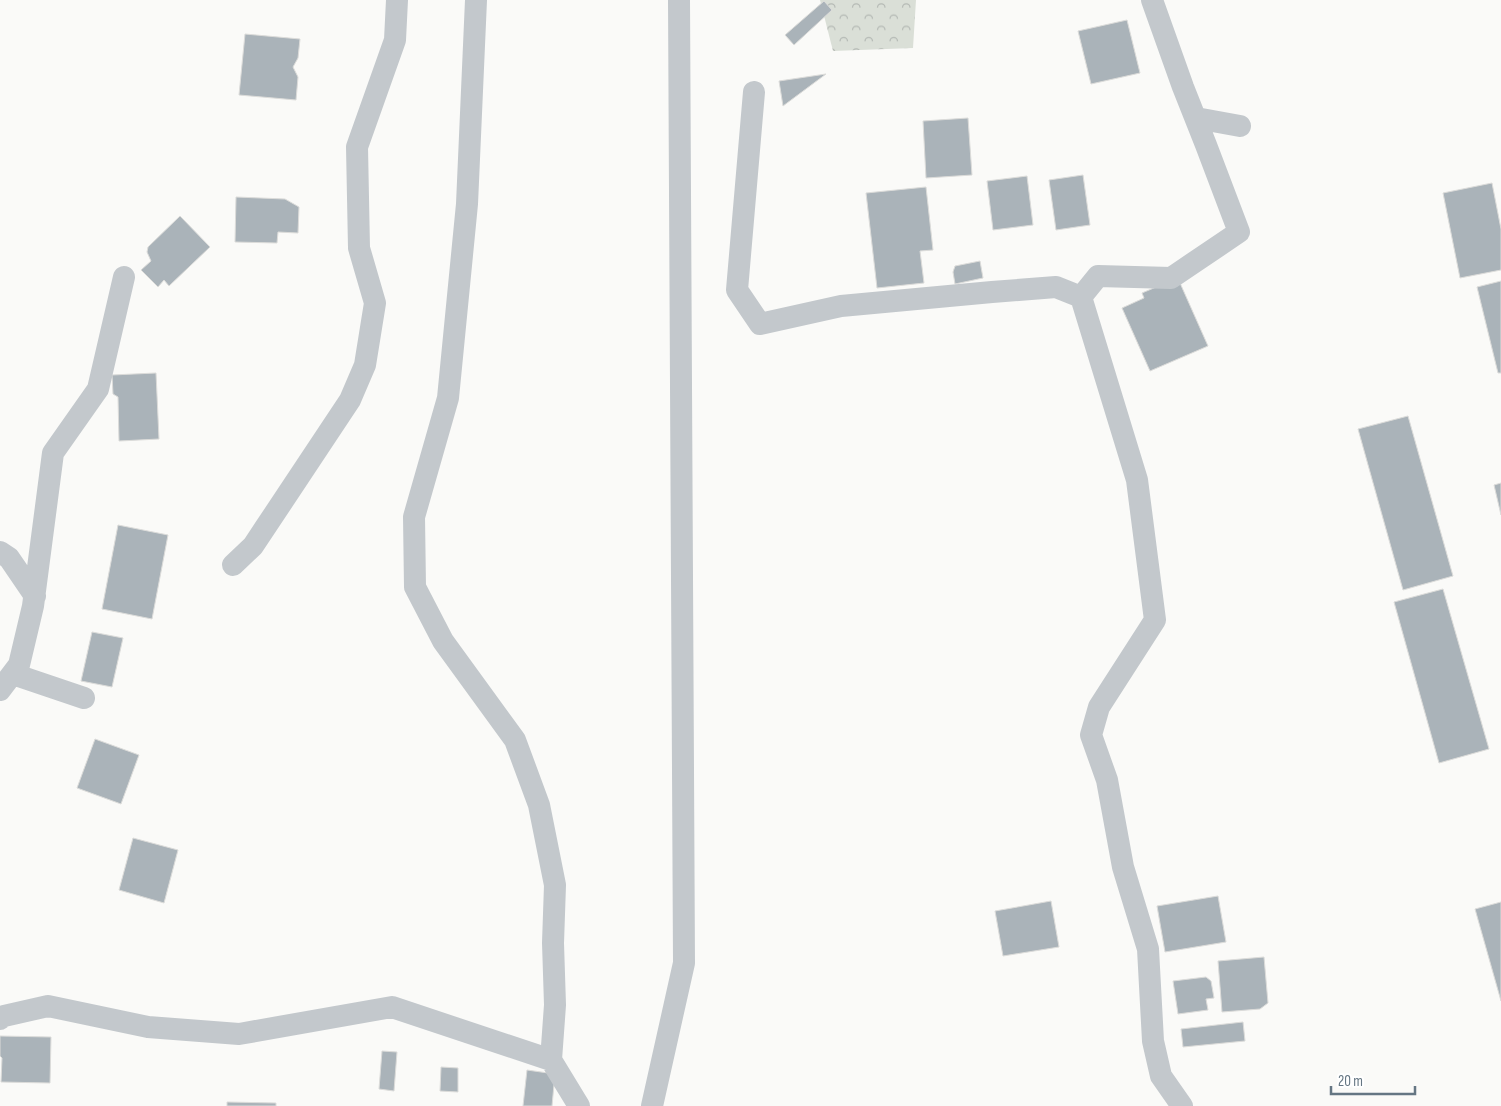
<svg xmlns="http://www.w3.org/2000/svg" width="1501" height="1106" font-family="'Sofia Sans Condensed',sans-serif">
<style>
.forest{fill:url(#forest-crowns)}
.building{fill:#aab3b9;stroke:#dcdcda}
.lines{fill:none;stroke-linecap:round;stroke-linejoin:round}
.street{stroke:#c3c8cc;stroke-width:22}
</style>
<defs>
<pattern id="forest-crowns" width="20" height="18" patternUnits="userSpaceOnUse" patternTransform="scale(1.25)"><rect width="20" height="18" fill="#dadfd7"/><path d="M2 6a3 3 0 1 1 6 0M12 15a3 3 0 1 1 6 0" fill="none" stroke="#b4b9b4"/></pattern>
</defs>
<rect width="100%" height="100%" fill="#fafaf8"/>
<path class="forest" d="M 820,0 L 916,0 L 913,48 L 833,51 Z"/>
<path class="building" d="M 824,1 L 832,10 L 794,45 L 785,35 Z
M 1127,20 L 1140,73 L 1091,84 L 1078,31 Z
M 245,34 L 300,39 L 298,58 L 293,67 L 298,77 L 296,100 L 239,95 Z
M 826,74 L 783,106 L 779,81 Z
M 968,118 L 972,175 L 926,178 L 923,121 Z
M 1083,175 L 1090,225 L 1056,230 L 1049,180 Z
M 1027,176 L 1033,225 L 993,230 L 987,181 Z
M 1492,183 L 1501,229 L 1501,270 L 1460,278 L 1443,193 Z
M 926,187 L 933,250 L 920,251 L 924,283 L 877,288 L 866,193 Z
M 236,197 L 285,199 L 299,207 L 298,233 L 278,232 L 277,243 L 235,242 Z
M 180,216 L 210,247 L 169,286 L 164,280 L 158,287 L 141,270 L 151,261 L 147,252 L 148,247 Z
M 980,261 L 983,278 L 955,284 L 953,272 L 955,266 Z
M 1501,281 L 1501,373 L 1498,373 L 1477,287 Z
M 1168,282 L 1180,283 L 1208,346 L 1150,371 L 1122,308 L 1144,298 L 1142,293 Z
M 156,373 L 159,439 L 119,441 L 118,397 L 113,394 L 112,375 Z
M 1408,416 L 1453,576 L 1403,590 L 1358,429 Z
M 1501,483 L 1501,515 L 1494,485 Z
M 118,525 L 168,535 L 152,619 L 102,609 Z
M 1443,589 L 1489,749 L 1439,763 L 1394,602 Z
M 92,632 L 123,638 L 112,687 L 81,681 Z
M 95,739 L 139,755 L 121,804 L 77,788 Z
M 133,838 L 178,850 L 164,903 L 119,890 Z
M 1218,896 L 1226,942 L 1165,952 L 1157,906 Z
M 1051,901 L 1059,947 L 1003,956 L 995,911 Z
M 1501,902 L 1501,1001 L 1475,909 Z
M 1264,957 L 1268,1003 L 1260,1009 L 1222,1012 L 1218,961 Z
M 1206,977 L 1211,981 L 1214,998 L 1206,999 L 1208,1010 L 1178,1014 L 1173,981 Z
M 1243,1022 L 1245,1041 L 1183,1047 L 1181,1029 Z
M 0,1036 L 51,1037 L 50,1083 L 1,1082 L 2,1058 L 0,1056 Z
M 382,1051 L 397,1052 L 394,1091 L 379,1089 Z
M 441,1067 L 458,1068 L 458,1092 L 440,1091 Z
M 527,1070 L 555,1074 L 552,1106 L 523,1106 Z
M 227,1102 L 276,1103 L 276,1106 L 227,1106 Z"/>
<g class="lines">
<path class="street" d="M 476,0 L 467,204 L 448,398 L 414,517 L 415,587 L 443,641 L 515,740 L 539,805 L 555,885 L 553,943 L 555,1005 L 551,1060
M 1152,0 L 1183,87 L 1206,145 L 1239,232 L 1171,278 L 1098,276 L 1081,297 L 1137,480 L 1155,620 L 1099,707 L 1091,735 L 1107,780 L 1123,867 L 1148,949 L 1153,1041 L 1161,1076 L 1182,1106
M 754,92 L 737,290 L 760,324 L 841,306 L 992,292 L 1056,287 L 1081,297
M 1196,118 L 1240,126
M 0,552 L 9,558 L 35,596
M 233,565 L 253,546 L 350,400 L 365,365 L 375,303 L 359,248 L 357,147 L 395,40 L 397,0
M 13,674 L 84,698
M 0,690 L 19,665 L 33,606 L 53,453 L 98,389 L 124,277
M 0,1019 L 4,1016 L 48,1006 L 148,1027 L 239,1034 L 392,1007 L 551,1060 L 579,1106
M 652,1106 L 684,963 L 679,0"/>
</g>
<path d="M1331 1086v8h84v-8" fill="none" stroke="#657683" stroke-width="2.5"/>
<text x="1338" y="1086" font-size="15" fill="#657683" stroke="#ffffff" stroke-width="4" paint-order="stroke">20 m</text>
</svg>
